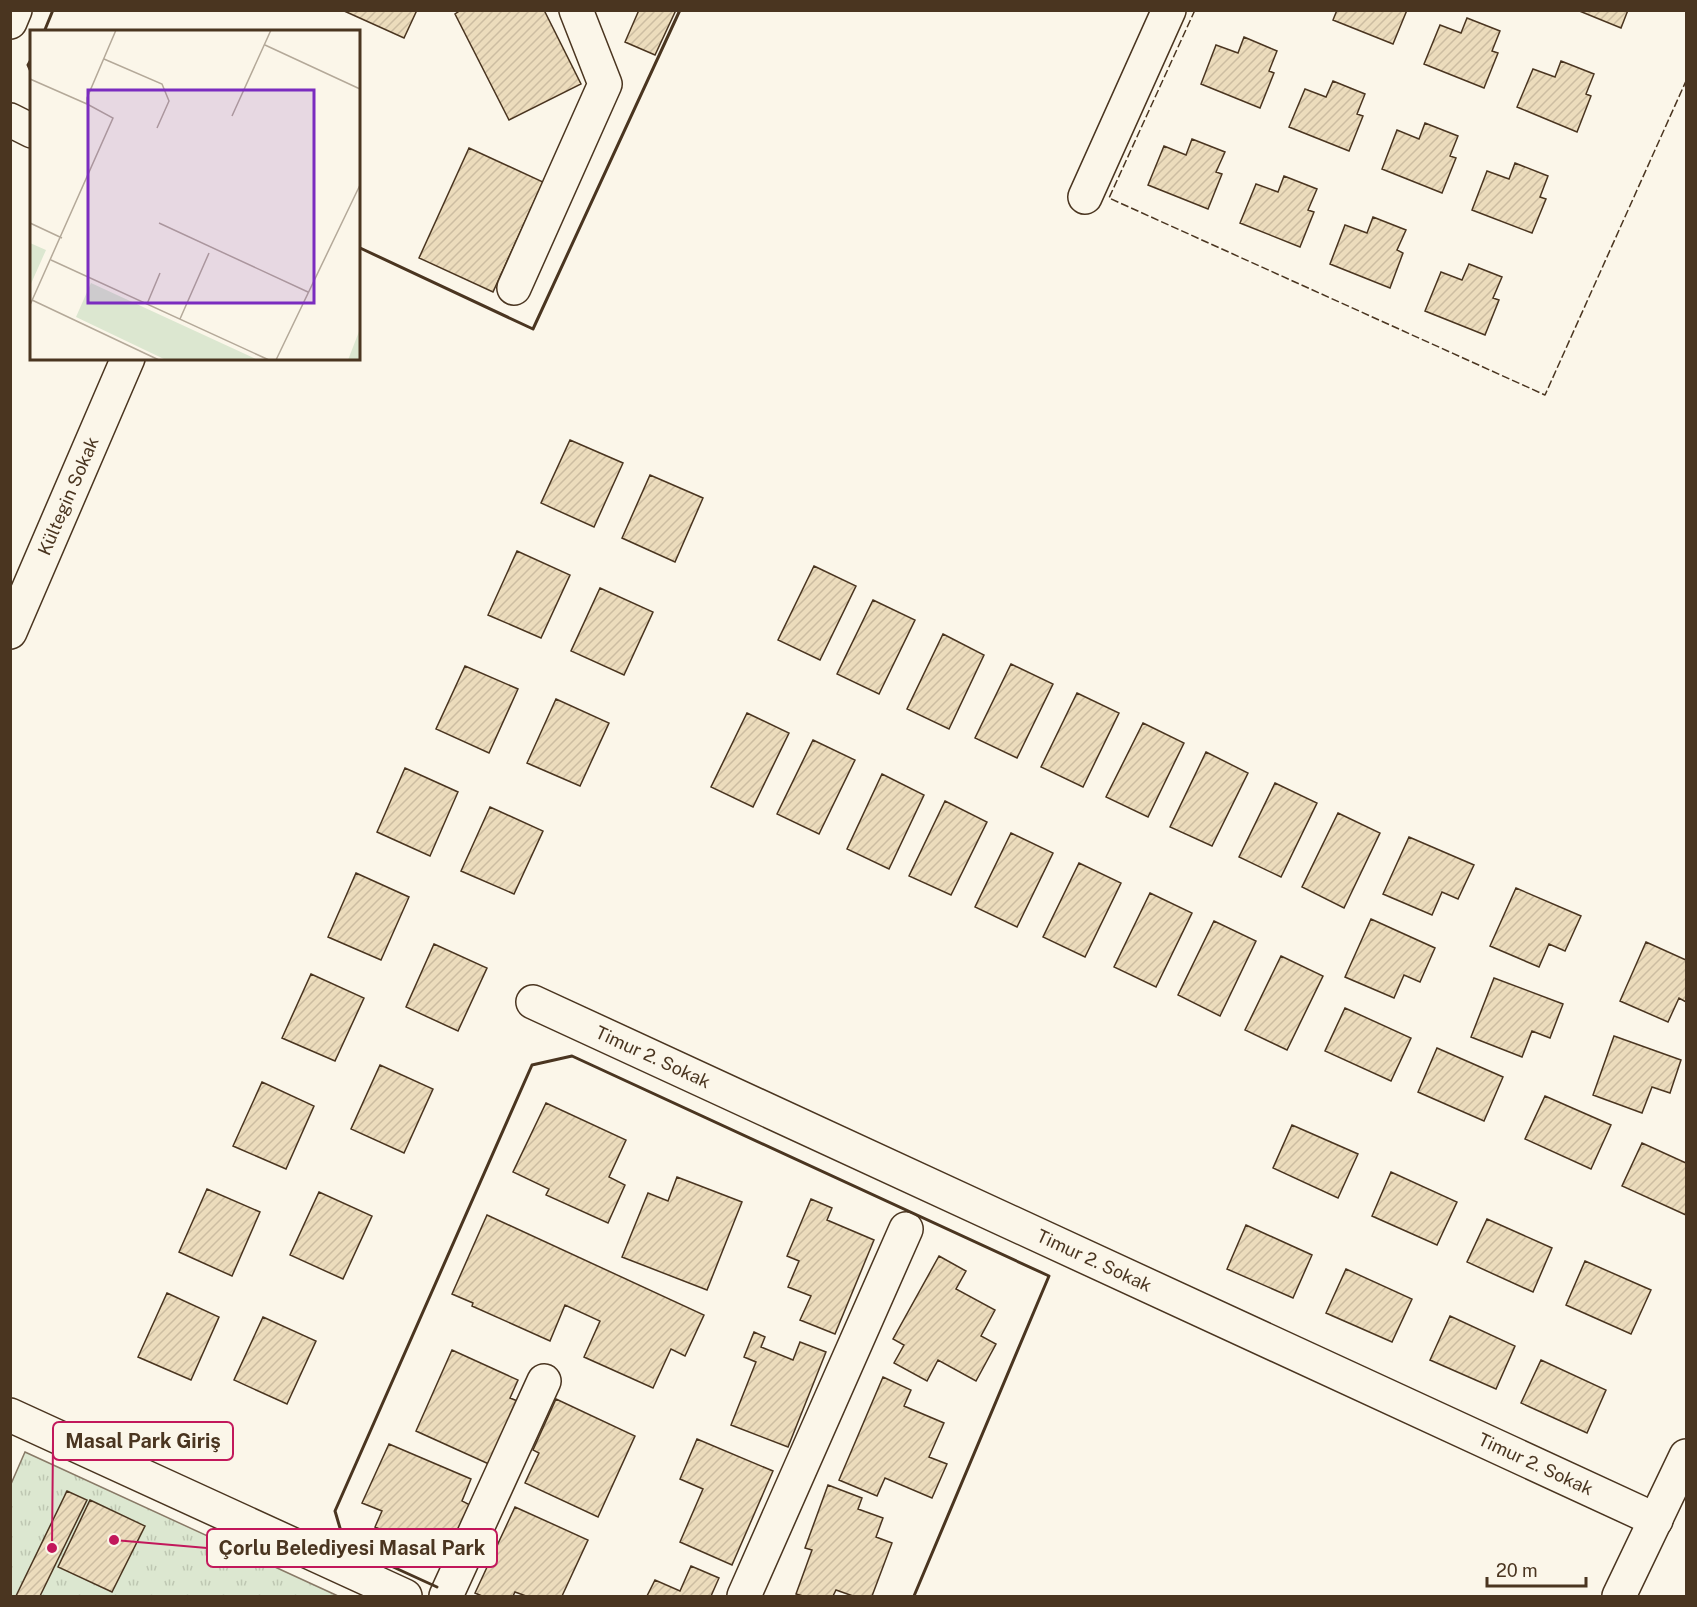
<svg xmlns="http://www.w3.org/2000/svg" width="1697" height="1607" font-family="'Public Sans',sans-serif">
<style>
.park{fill:url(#park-tufts);stroke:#887966;stroke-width:1.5}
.building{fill:url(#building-hatch);stroke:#4a3520;stroke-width:1.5}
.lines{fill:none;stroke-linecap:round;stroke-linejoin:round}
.minor-casing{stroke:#4a3520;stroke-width:36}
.minor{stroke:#fbf6e9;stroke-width:33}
.fence{stroke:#4a3520;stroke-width:1.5;stroke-dasharray:8 3;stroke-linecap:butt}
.wall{stroke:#4a3520;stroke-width:3}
.labels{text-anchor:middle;stroke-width:4.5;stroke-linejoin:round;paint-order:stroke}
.street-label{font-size:18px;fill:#4a3520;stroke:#fbf6e9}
.inset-road{fill:none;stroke:#b4a999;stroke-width:1.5}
.view{fill:#7b2cbf;fill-opacity:0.15;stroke:#7b2cbf;stroke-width:3}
.inset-edge{fill:none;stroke:#4a3520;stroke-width:3}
.leader{fill:none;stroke:#c2185b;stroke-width:2}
.callout-dot{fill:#c2185b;stroke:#fbf6e9;stroke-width:2}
.callout{fill:#fbf6e9;stroke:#c2185b;stroke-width:2}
.callout-label{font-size:20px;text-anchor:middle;font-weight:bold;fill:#4a3520}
</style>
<defs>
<pattern id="park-tufts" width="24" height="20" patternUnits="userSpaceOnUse" patternTransform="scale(1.5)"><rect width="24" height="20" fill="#dce7d0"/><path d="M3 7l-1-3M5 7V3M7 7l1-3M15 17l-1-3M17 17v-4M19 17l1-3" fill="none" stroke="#bec7b2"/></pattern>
<pattern id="building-hatch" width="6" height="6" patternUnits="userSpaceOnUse" patternTransform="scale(1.5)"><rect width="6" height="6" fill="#ecdcbc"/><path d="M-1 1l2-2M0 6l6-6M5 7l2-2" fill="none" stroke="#ccbda1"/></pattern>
</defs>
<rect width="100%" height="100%" fill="#fbf6e9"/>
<path class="park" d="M 25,1452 L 338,1596 L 11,1596 L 11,1484 Z"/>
<path class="building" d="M 342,10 L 417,10 L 404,38 Z
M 461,10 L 544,10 L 581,84 L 509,120 L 455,14 Z
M 639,10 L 676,10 L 655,55 L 625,42 Z
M 1337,10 L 1407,10 L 1393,44 L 1333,20 Z
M 1577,10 L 1628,10 L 1621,28 Z
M 1467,18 L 1500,31 L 1492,51 L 1498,53 L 1484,88 L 1424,64 L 1440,25 L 1461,33 Z
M 1244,37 L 1277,51 L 1269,71 L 1274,73 L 1260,108 L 1201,84 L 1216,45 L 1238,53 Z
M 1561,61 L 1594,74 L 1586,94 L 1591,96 L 1577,132 L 1517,107 L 1533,69 L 1555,77 Z
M 1333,81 L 1365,94 L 1357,114 L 1363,116 L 1349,151 L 1289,127 L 1305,89 L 1326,97 Z
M 1425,123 L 1458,136 L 1450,156 L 1456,158 L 1442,193 L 1382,169 L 1397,130 L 1419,139 Z
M 1192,139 L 1225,152 L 1216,172 L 1222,174 L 1208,209 L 1148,185 L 1164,146 L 1186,155 Z
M 469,148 L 543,182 L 493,292 L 419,258 Z
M 1515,163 L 1548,176 L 1540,197 L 1546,199 L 1532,233 L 1472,210 L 1487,171 L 1509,179 Z
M 1284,176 L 1317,189 L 1308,210 L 1314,212 L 1300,247 L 1240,223 L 1256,184 L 1278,192 Z
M 1373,217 L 1406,230 L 1397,250 L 1403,253 L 1390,288 L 1330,264 L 1345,225 L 1367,233 Z
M 1469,264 L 1502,277 L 1493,298 L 1499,300 L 1485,335 L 1425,311 L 1441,272 L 1462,280 Z
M 570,440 L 623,463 L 594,527 L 541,503 Z
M 650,475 L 703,498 L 675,562 L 622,538 Z
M 517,551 L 570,575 L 541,638 L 488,615 Z
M 814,566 L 856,586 L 820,660 L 778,640 Z
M 600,588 L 653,612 L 624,675 L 571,651 Z
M 873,600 L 915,620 L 879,694 L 837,674 Z
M 943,634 L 984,655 L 949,729 L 907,709 Z
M 1011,664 L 1053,684 L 1017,758 L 975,738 Z
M 465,666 L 518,689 L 489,753 L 436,729 Z
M 1077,693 L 1119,713 L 1083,787 L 1041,767 Z
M 556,699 L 609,723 L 580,786 L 527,763 Z
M 747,713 L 789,733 L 753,807 L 711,787 Z
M 1143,723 L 1184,743 L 1148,817 L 1106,797 Z
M 813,740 L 855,760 L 819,834 L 777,814 Z
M 1206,752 L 1248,773 L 1212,846 L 1170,827 Z
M 405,768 L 458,792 L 430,856 L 377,832 Z
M 882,774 L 924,795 L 889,869 L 847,849 Z
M 1275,783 L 1317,803 L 1281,877 L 1239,857 Z
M 945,801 L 987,822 L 951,895 L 909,876 Z
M 490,807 L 543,831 L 514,894 L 461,871 Z
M 1338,813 L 1380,833 L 1344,908 L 1302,887 Z
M 1011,833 L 1053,853 L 1017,927 L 975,907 Z
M 1409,837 L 1474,865 L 1458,899 L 1442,892 L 1432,915 L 1383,894 Z
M 1079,863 L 1121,883 L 1085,957 L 1043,937 Z
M 356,873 L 409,897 L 381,960 L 328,937 Z
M 1516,888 L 1581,916 L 1565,951 L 1549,944 L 1539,967 L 1490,946 Z
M 1150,893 L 1192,913 L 1156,987 L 1114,967 Z
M 1371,919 L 1435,948 L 1420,982 L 1404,975 L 1394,998 L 1345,977 Z
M 1214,921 L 1256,941 L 1220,1016 L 1178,995 Z
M 1646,942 L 1686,960 L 1686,1002 L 1679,998 L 1668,1022 L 1620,1001 Z
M 434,944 L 487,968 L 458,1031 L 406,1007 Z
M 1281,956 L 1323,976 L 1287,1050 L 1245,1030 Z
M 311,974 L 364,998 L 335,1061 L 282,1038 Z
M 1494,978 L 1563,1004 L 1550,1038 L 1532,1031 L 1522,1057 L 1471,1037 Z
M 1345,1008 L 1411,1038 L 1391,1081 L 1325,1051 Z
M 1614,1036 L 1681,1060 L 1670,1093 L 1652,1087 L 1642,1113 L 1593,1095 Z
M 1437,1048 L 1503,1077 L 1484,1121 L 1418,1092 Z
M 380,1065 L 433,1089 L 404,1153 L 351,1129 Z
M 262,1082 L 314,1106 L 286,1169 L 233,1146 Z
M 1545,1096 L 1611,1125 L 1591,1169 L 1525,1139 Z
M 546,1103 L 626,1140 L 609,1177 L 625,1185 L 608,1223 L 546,1195 L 549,1189 L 513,1172 Z
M 1292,1125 L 1358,1154 L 1338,1198 L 1273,1168 Z
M 1642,1143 L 1686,1163 L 1686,1215 L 1622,1186 Z
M 1391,1172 L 1457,1202 L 1437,1245 L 1372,1216 Z
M 677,1177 L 742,1202 L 707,1290 L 622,1257 L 648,1193 L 668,1201 Z
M 207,1189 L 260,1212 L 232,1276 L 179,1252 Z
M 319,1192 L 372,1216 L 343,1279 L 290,1255 Z
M 811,1199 L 832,1208 L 827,1220 L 874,1240 L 835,1334 L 800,1320 L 811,1296 L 788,1287 L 799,1261 L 787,1256 Z
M 487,1215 L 704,1315 L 685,1356 L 671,1349 L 653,1388 L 584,1357 L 600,1321 L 565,1305 L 550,1341 L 472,1306 L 473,1303 L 452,1294 Z
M 1487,1219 L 1552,1248 L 1533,1292 L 1467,1262 Z
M 1246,1225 L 1312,1255 L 1293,1298 L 1227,1269 Z
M 939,1256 L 966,1271 L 956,1289 L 995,1310 L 981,1336 L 996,1344 L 976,1381 L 938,1360 L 927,1381 L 894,1363 L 904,1345 L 893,1339 Z
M 1585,1261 L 1651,1290 L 1631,1334 L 1566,1305 Z
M 1346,1269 L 1412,1299 L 1392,1342 L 1326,1313 Z
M 167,1293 L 219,1317 L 191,1380 L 138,1357 Z
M 1450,1316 L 1515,1346 L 1496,1389 L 1430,1360 Z
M 263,1317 L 316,1341 L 287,1404 L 234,1380 Z
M 754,1332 L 765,1337 L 761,1347 L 793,1360 L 800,1342 L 826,1352 L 788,1447 L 731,1425 L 756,1362 L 744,1357 Z
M 452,1350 L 518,1380 L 510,1398 L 520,1402 L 491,1465 L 416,1431 Z
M 1541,1360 L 1606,1390 L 1587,1433 L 1521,1403 Z
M 883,1377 L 911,1390 L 904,1406 L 944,1423 L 929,1457 L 947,1464 L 932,1498 L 885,1478 L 877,1496 L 839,1480 Z
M 556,1399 L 635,1436 L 598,1517 L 525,1483 L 539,1453 L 533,1450 Z
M 697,1439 L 773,1471 L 732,1565 L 680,1542 L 703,1489 L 680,1479 Z
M 389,1444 L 471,1479 L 462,1501 L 472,1506 L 456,1543 L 446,1539 L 434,1565 L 412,1555 L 416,1545 L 375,1527 L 382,1511 L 362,1503 Z
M 828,1485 L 862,1498 L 858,1509 L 883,1518 L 876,1537 L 892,1543 L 872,1596 L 853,1596 L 836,1590 L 833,1596 L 803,1596 L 796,1594 L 812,1550 L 805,1548 Z
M 67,1491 L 87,1500 L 40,1596 L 16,1596 Z
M 90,1500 L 145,1526 L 112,1592 L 58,1567 Z
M 515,1507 L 588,1540 L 562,1596 L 526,1596 L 515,1592 L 513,1596 L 482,1596 L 475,1593 Z
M 691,1566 L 719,1578 L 711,1596 L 647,1596 L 655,1580 L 680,1591 Z"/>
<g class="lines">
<g class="minor-casing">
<g id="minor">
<path d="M 10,22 L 15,10"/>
<path d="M 10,120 L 32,131"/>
<path d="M 1085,197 L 1169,10"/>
<path d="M 514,288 L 605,84 L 576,10"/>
<path id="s1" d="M 10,632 L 128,358"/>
<path id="s2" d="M 533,1002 L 1656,1520"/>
<path d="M 10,1415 L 405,1596"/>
<path d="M 446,1596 L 544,1381"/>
<path d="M 744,1596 L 906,1229"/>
<path d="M 1619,1596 L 1686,1456"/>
</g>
</g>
<use href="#minor" class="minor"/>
<path class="fence" d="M 1195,10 L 1109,198 L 1545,395 L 1686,81"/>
<path class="wall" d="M 44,32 L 53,10
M 32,58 L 28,65 L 32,74
M 358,247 L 533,329 L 680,10
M 437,1587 L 345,1545 L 335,1511 L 532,1065 L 572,1056 L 1049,1276 L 914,1596"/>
</g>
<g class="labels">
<g class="street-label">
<text dy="6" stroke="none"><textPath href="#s1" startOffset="148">Kültegin Sokak</textPath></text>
<text dy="6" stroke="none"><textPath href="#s2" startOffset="132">Timur 2. Sokak</textPath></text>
<text dy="6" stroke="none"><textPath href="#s2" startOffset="618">Timur 2. Sokak</textPath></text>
<text dy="6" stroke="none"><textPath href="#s2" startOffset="1104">Timur 2. Sokak</textPath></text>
</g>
</g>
<g transform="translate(30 30)">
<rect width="330" height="330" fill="#fbf6e9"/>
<path d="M 0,213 L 16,220 L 0,256 ZM 61,253 L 228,330 L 136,330 L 46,287 ZM 330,299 L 330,330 L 318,330 Z" fill="#dce7d0"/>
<path class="inset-road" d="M 235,15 L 330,59M 74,29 L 132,54 L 139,71 L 127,98M 0,49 L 57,74M 202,86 L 241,0M 0,193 L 32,208M 129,193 L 278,262M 21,230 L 239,330M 2,270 L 129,330M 117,274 L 130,243M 0,275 L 83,88 L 57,74 L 57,68 L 86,0M 150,289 L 179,223M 246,330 L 330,155"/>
<path class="view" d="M 58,60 L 284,60 L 284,273 L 58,273 Z"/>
<rect width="330" height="330" class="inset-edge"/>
</g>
<path class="leader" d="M52 1548L53 1441M114 1540L207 1548"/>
<g class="callout-dot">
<circle cx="52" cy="1548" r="6"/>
<circle cx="114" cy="1540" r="6"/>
</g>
<g class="callout">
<rect x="53" y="1422" width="180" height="38" rx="6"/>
<rect x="207" y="1529" width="290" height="38" rx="6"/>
</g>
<g class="callout-label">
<text x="143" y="1448">Masal Park Giriş</text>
<text x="352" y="1555">Çorlu Belediyesi Masal Park</text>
</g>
<rect width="1697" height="1607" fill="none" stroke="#4a3520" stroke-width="24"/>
<path d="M1487 1577v9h99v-9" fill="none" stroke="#4a3520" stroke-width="3"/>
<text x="1496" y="1577" font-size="18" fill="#4a3520" stroke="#fbf6e9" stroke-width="4.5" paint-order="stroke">20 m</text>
</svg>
